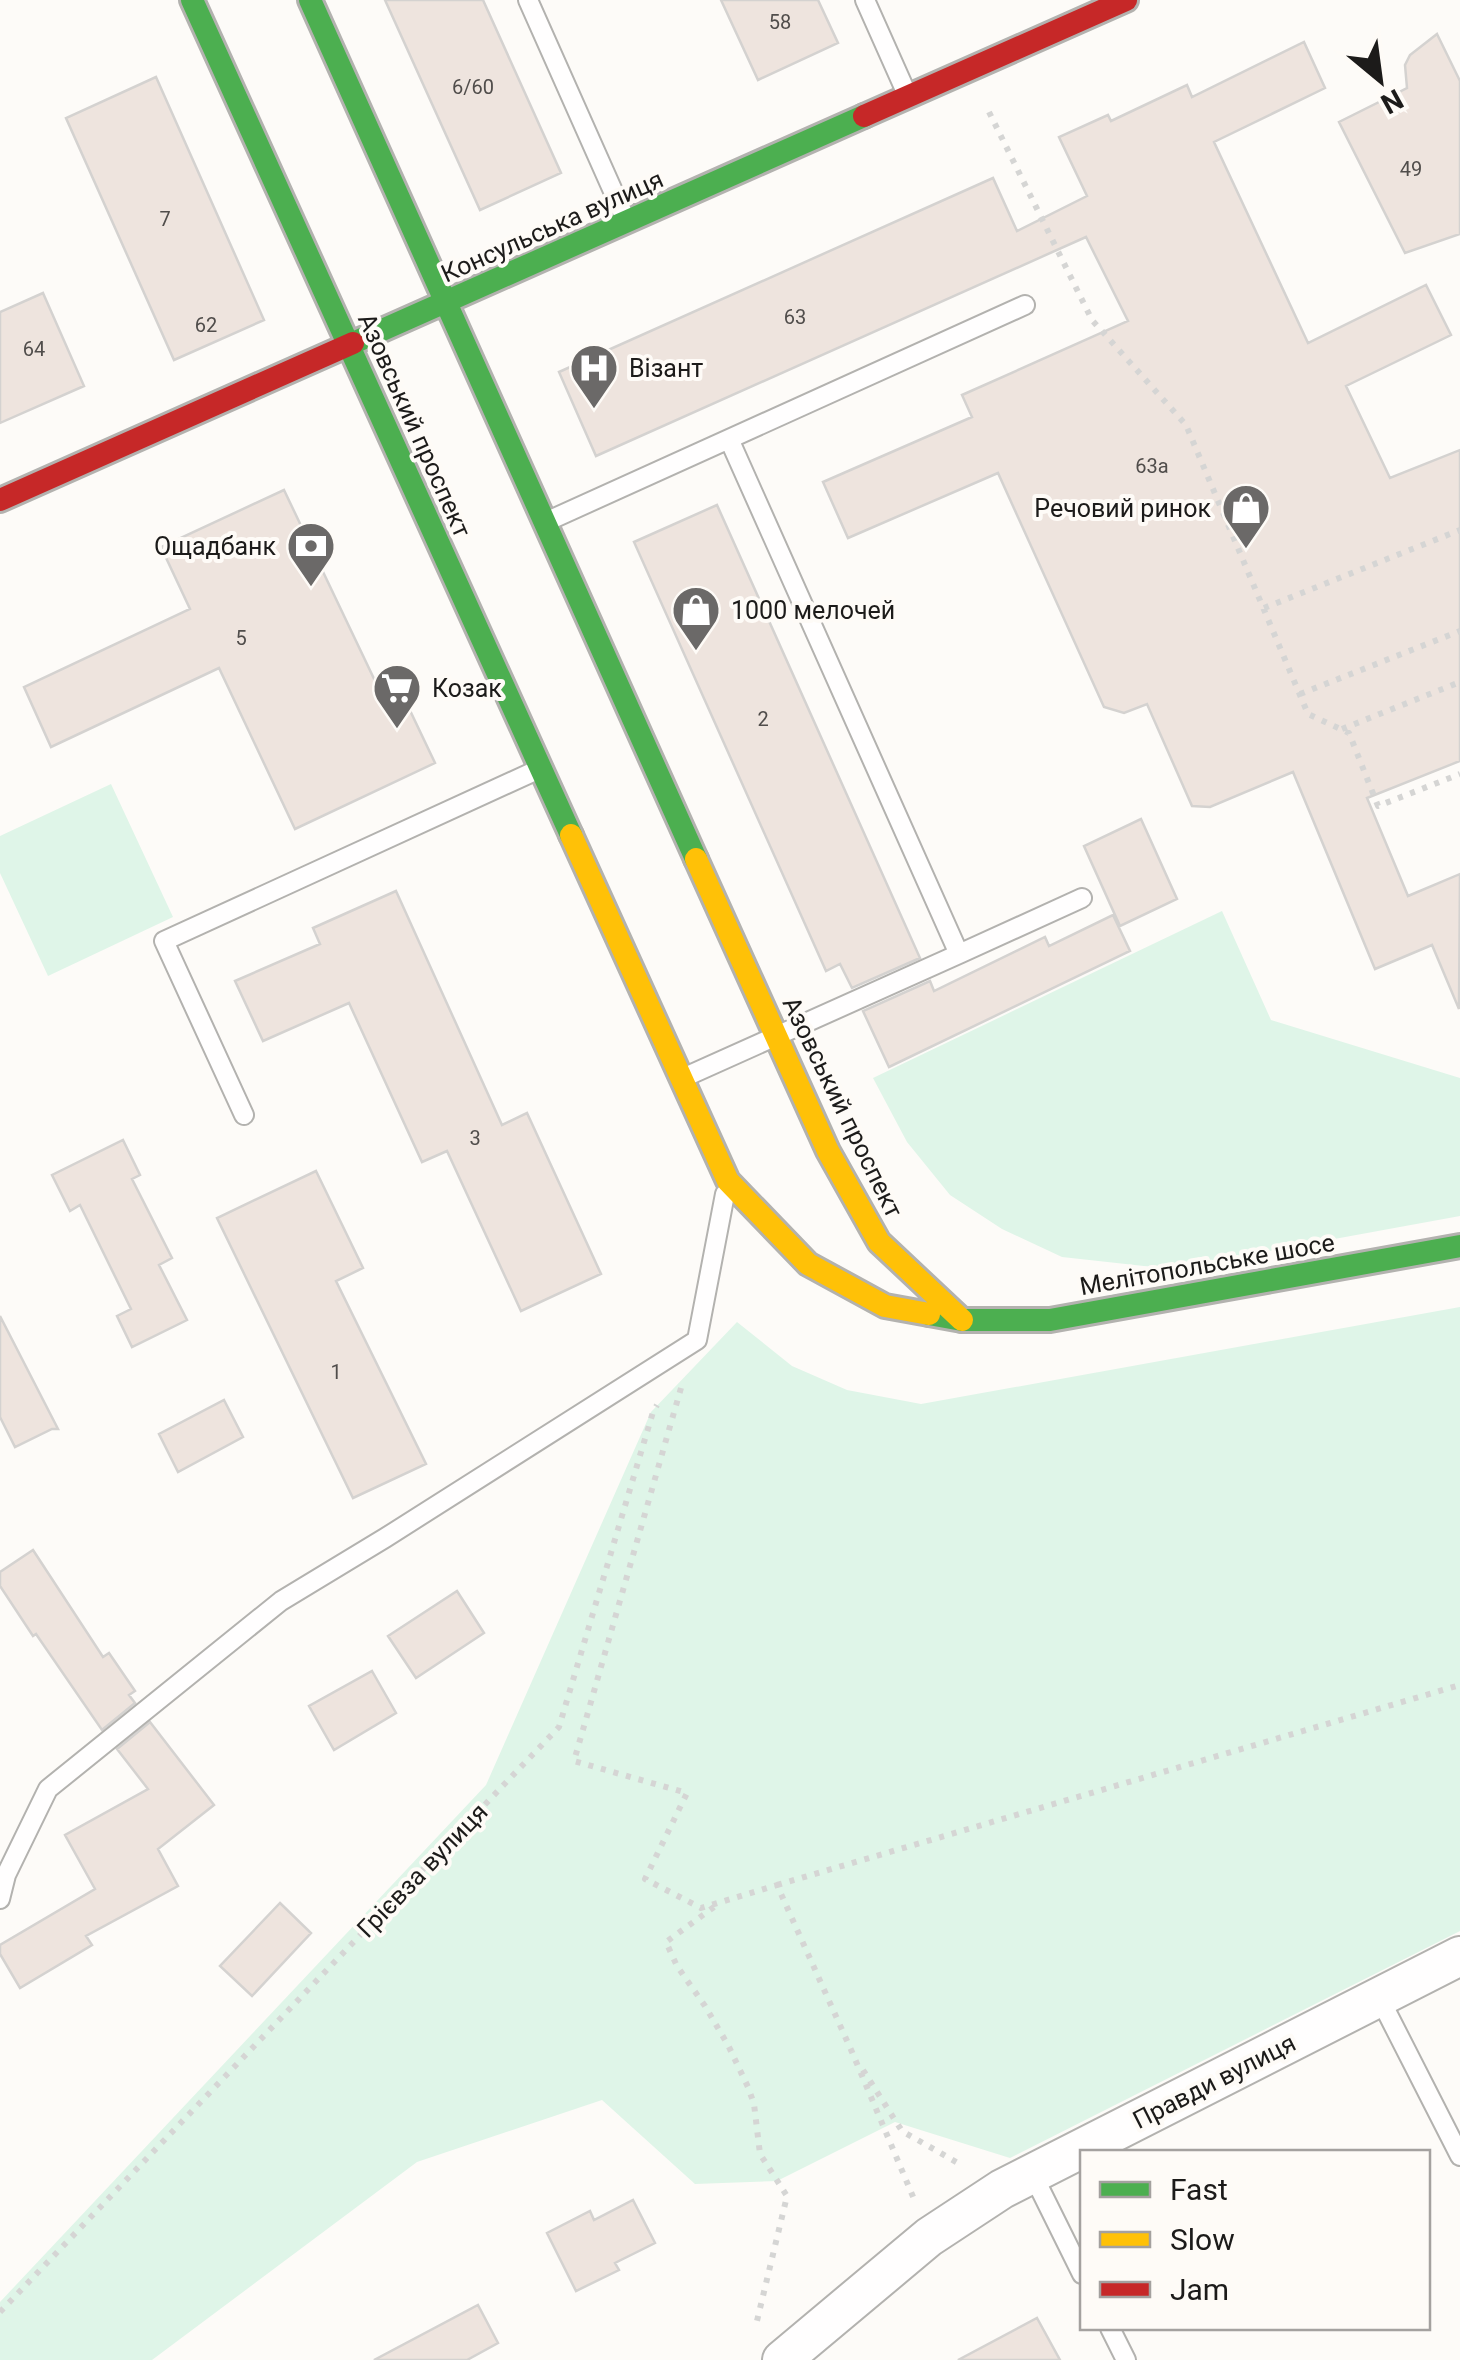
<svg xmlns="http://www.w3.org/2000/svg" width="1460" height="2360" font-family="Roboto,sans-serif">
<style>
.green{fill:#dff5e8}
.building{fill:#eee4de;stroke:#d4d2d0;stroke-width:2.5}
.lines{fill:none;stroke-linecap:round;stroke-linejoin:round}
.lane-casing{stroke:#b3b2af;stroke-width:22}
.street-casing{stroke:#b3b2af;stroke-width:42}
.fast-casing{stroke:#b3b2af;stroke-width:28}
.slow-casing{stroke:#b3b2af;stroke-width:28}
.jam-casing{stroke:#b3b2af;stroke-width:28}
.path{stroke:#d5d5d4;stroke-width:6;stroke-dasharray:5 8;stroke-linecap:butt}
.lane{stroke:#fffefe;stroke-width:18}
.street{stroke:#fffefe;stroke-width:38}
.fast{stroke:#4caf50;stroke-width:22}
.slow{stroke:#ffc107;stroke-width:22}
.jam{stroke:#c62828;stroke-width:22}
.labels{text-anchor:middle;stroke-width:8;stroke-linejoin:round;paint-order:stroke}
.number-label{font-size:20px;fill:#504d4b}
.street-label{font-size:25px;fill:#1c1b1a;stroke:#fefbf7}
.poi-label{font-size:25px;fill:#1c1b1a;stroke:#fefbf7;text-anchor:start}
</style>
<rect width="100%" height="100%" fill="#fdfbf8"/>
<path class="green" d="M 111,784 L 173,917 L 48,976 L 0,873 L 0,836 Z
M 1222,911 L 1271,1020 L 1460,1078 L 1460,1216 L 1171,1269 L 1062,1257 L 1002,1229 L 950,1195 L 907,1142 L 873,1078 Z
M 1460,1307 L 1460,1931 L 1010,2158 L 895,2122 L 777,2181 L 695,2184 L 602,2100 L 417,2162 L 152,2360 L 0,2360 L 0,2302 L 486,1785 L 651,1412 L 737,1322 L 792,1366 L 847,1390 L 921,1404 Z"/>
<path class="building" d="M 385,0 L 483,0 L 561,173 L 480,210 Z
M 721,0 L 818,0 L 838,43 L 758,80 Z
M 1437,34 L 1460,81 L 1460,234 L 1405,253 L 1339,122 L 1407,88 L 1405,65 L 1410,55 Z
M 1304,42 L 1325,88 L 1214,142 L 1308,343 L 1426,285 L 1451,335 L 1346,386 L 1390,478 L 1460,450 L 1460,761 L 1367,798 L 1408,896 L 1460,874 L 1459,1009 L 1432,945 L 1375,969 L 1293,772 L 1210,807 L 1192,806 L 1147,704 L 1124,713 L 1104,707 L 998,473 L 848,538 L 823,482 L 972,417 L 962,395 L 1128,321 L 1086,237 L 596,456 L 559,372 L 993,178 L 1017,231 L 1087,196 L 1059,137 L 1108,115 L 1111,121 L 1187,85 L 1192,97 Z
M 156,77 L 264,320 L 174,360 L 66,118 Z
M 43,293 L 84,386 L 0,423 L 0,312 Z
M 284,490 L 377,685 L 394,677 L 435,763 L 295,829 L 219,668 L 51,747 L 24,687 L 190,609 L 161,547 Z
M 717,505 L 920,958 L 852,988 L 840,964 L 826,971 L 634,542 Z
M 1141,819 L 1177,899 L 1120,926 L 1084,846 Z
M 396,891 L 502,1125 L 527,1113 L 601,1274 L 521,1311 L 447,1151 L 422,1162 L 349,1003 L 263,1041 L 235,981 L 320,944 L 313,928 Z
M 1113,915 L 1130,951 L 889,1067 L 863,1011 L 930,981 L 934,991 L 1045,937 L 1049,946 Z
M 123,1140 L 140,1175 L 132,1179 L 172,1258 L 159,1265 L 187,1320 L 132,1347 L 117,1316 L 131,1309 L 80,1205 L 70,1211 L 52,1175 Z
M 316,1171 L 363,1268 L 336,1281 L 426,1464 L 353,1498 L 217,1218 Z
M 0,1316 L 58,1429 L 52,1429 L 15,1447 L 0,1417 Z
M 224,1400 L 243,1437 L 178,1472 L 159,1434 Z
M 33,1550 L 103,1657 L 109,1653 L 135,1691 L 129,1695 L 135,1703 L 102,1730 L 36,1634 L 33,1636 L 0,1586 L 0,1572 Z
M 457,1591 L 484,1633 L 416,1678 L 388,1636 Z
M 372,1671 L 396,1713 L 334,1750 L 309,1706 Z
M 150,1722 L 214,1805 L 158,1849 L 178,1886 L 86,1936 L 92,1945 L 20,1988 L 0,1954 L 0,1945 L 95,1889 L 65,1835 L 148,1789 L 117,1749 Z
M 280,1903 L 311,1933 L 252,1996 L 220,1966 Z
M 633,2200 L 655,2243 L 615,2263 L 619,2270 L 576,2291 L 547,2233 L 590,2211 L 594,2220 Z
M 478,2305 L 498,2343 L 467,2360 L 374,2360 Z
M 1037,2318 L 1060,2360 L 958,2360 Z"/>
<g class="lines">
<g class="lane-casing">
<path id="lane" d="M 528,0 L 625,218
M 865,0 L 906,92
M 729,439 L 959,954 L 1082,898
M 550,520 L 1025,305
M 685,1077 L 959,954
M 244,1115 L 164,941 L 535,771
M 0,1899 L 6,1875 L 48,1789 L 281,1601 L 385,1538 L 697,1340 L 725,1194
M 1379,1997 L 1460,2156
M 1032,2173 L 1082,2274
M 1110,2328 L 1126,2360"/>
</g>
<g class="street-casing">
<path id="street" d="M 782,2360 L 929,2237 L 1002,2189 L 1460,1956"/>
</g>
<g class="fast-casing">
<path id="fast" d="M 192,0 L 571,835
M 310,0 L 696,859
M 353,343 L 864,116
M 929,1314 L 962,1320 L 1050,1320 L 1460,1246"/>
</g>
<g class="slow-casing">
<path id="slow" d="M 571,835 L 728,1181 L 808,1264 L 885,1306 L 929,1314
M 696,859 L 828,1151 L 879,1242 L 962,1320"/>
</g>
<g class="jam-casing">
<path id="jam" d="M 864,116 L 1126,0
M 0,500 L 353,343"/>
</g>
<path class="path" d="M 989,112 L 1092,320 L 1186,425 L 1308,714 L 1349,733 L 1378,806 L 1460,774
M 1264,608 L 1460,530
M 1300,694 L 1460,631
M 1342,729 L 1460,682
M 681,1388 L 574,1761 L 687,1793 L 645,1879 L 701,1908 L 777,1885 L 852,2052 L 914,2199
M 777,1885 L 1460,1685
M 714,1907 L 666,1942 L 677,1966 L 705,2006 L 728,2045 L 748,2087 L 754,2104 L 760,2154 L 787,2196 L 756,2325
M 863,2070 L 902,2131 L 963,2166
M 0,2312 L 559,1727 L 653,1412 L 657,1405"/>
<use href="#lane" class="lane"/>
<use href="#street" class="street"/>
<use href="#fast" class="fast"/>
<use href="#slow" class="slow"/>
<use href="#jam" class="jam"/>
</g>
<defs>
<g id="hospital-pin" transform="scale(2.5)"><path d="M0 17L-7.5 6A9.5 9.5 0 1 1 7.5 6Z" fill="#6b6968" stroke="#fefbf7"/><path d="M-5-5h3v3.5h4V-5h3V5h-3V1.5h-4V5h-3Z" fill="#fff"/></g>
<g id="shop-pin" transform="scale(2.5)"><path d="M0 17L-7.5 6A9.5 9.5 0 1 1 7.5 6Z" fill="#6b6968" stroke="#fefbf7"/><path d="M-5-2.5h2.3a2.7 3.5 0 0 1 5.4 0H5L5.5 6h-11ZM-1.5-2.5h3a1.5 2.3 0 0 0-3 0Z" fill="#fff"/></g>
<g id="bank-pin" transform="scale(2.5)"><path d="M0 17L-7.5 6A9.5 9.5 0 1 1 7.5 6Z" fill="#6b6968" stroke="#fefbf7"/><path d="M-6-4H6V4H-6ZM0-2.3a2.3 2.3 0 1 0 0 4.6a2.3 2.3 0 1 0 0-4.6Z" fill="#fff"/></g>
<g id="supermarket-pin" transform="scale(2.5)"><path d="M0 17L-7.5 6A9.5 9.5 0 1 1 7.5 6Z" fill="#6b6968" stroke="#fefbf7"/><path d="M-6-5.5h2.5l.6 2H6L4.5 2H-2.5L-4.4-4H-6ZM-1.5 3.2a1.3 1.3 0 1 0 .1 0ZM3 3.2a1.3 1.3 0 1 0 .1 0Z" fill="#fff"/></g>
</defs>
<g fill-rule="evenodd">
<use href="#hospital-pin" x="594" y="368"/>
<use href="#shop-pin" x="1246" y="508"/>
<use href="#bank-pin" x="311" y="546"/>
<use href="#shop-pin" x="696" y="610"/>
<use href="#supermarket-pin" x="397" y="688"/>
</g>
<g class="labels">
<g class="number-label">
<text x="780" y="29">58</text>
<text x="473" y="94">6/60</text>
<text x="1411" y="176">49</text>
<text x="165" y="226">7</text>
<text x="795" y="324">63</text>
<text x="206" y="332">62</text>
<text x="34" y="356">64</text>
<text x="1152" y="473">63а</text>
<text x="241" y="645">5</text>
<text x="763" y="726">2</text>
<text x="475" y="1145">3</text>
<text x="336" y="1379">1</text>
</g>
<g class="street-label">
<text transform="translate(552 226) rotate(-24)" y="9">Консульська вулиця</text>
<text transform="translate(415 425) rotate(66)" y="9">Азовський проспект</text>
<text transform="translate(843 1107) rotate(64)" y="9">Азовський проспект</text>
<text transform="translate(1207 1264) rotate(-10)" y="9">Мелітопольське шосе</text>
<text transform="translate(422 1870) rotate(-46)" y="9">Грієвза вулиця</text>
<text transform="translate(1214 2081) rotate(-27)" y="9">Правди вулиця</text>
</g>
<g class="poi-label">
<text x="629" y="377">Візант</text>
<text x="1211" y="517" text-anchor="end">Речовий ринок</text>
<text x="276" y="555" text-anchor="end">Ощадбанк</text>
<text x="731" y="619">1000 мелочей</text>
<text x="432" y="697">Козак</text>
</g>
</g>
<rect x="1080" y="2150" width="350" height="180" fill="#fefbf7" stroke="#a4a19f" stroke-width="2.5"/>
<rect x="1100" y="2182" width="50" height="15" fill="#4caf50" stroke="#a4a19f" stroke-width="2.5"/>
<text x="1170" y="2200" font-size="30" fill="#1c1b1a">Fast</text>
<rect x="1100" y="2232" width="50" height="15" fill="#ffc107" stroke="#a4a19f" stroke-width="2.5"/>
<text x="1170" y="2250" font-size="30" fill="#1c1b1a">Slow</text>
<rect x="1100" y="2282" width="50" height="15" fill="#c62828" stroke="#a4a19f" stroke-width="2.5"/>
<text x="1170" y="2300" font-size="30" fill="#1c1b1a">Jam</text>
<g transform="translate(1380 80) rotate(151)" stroke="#fefbf7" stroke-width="8" paint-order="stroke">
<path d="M0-8L18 38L0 25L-18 38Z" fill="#1c1b1a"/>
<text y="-15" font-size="28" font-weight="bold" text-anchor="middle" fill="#1c1b1a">N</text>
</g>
</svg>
